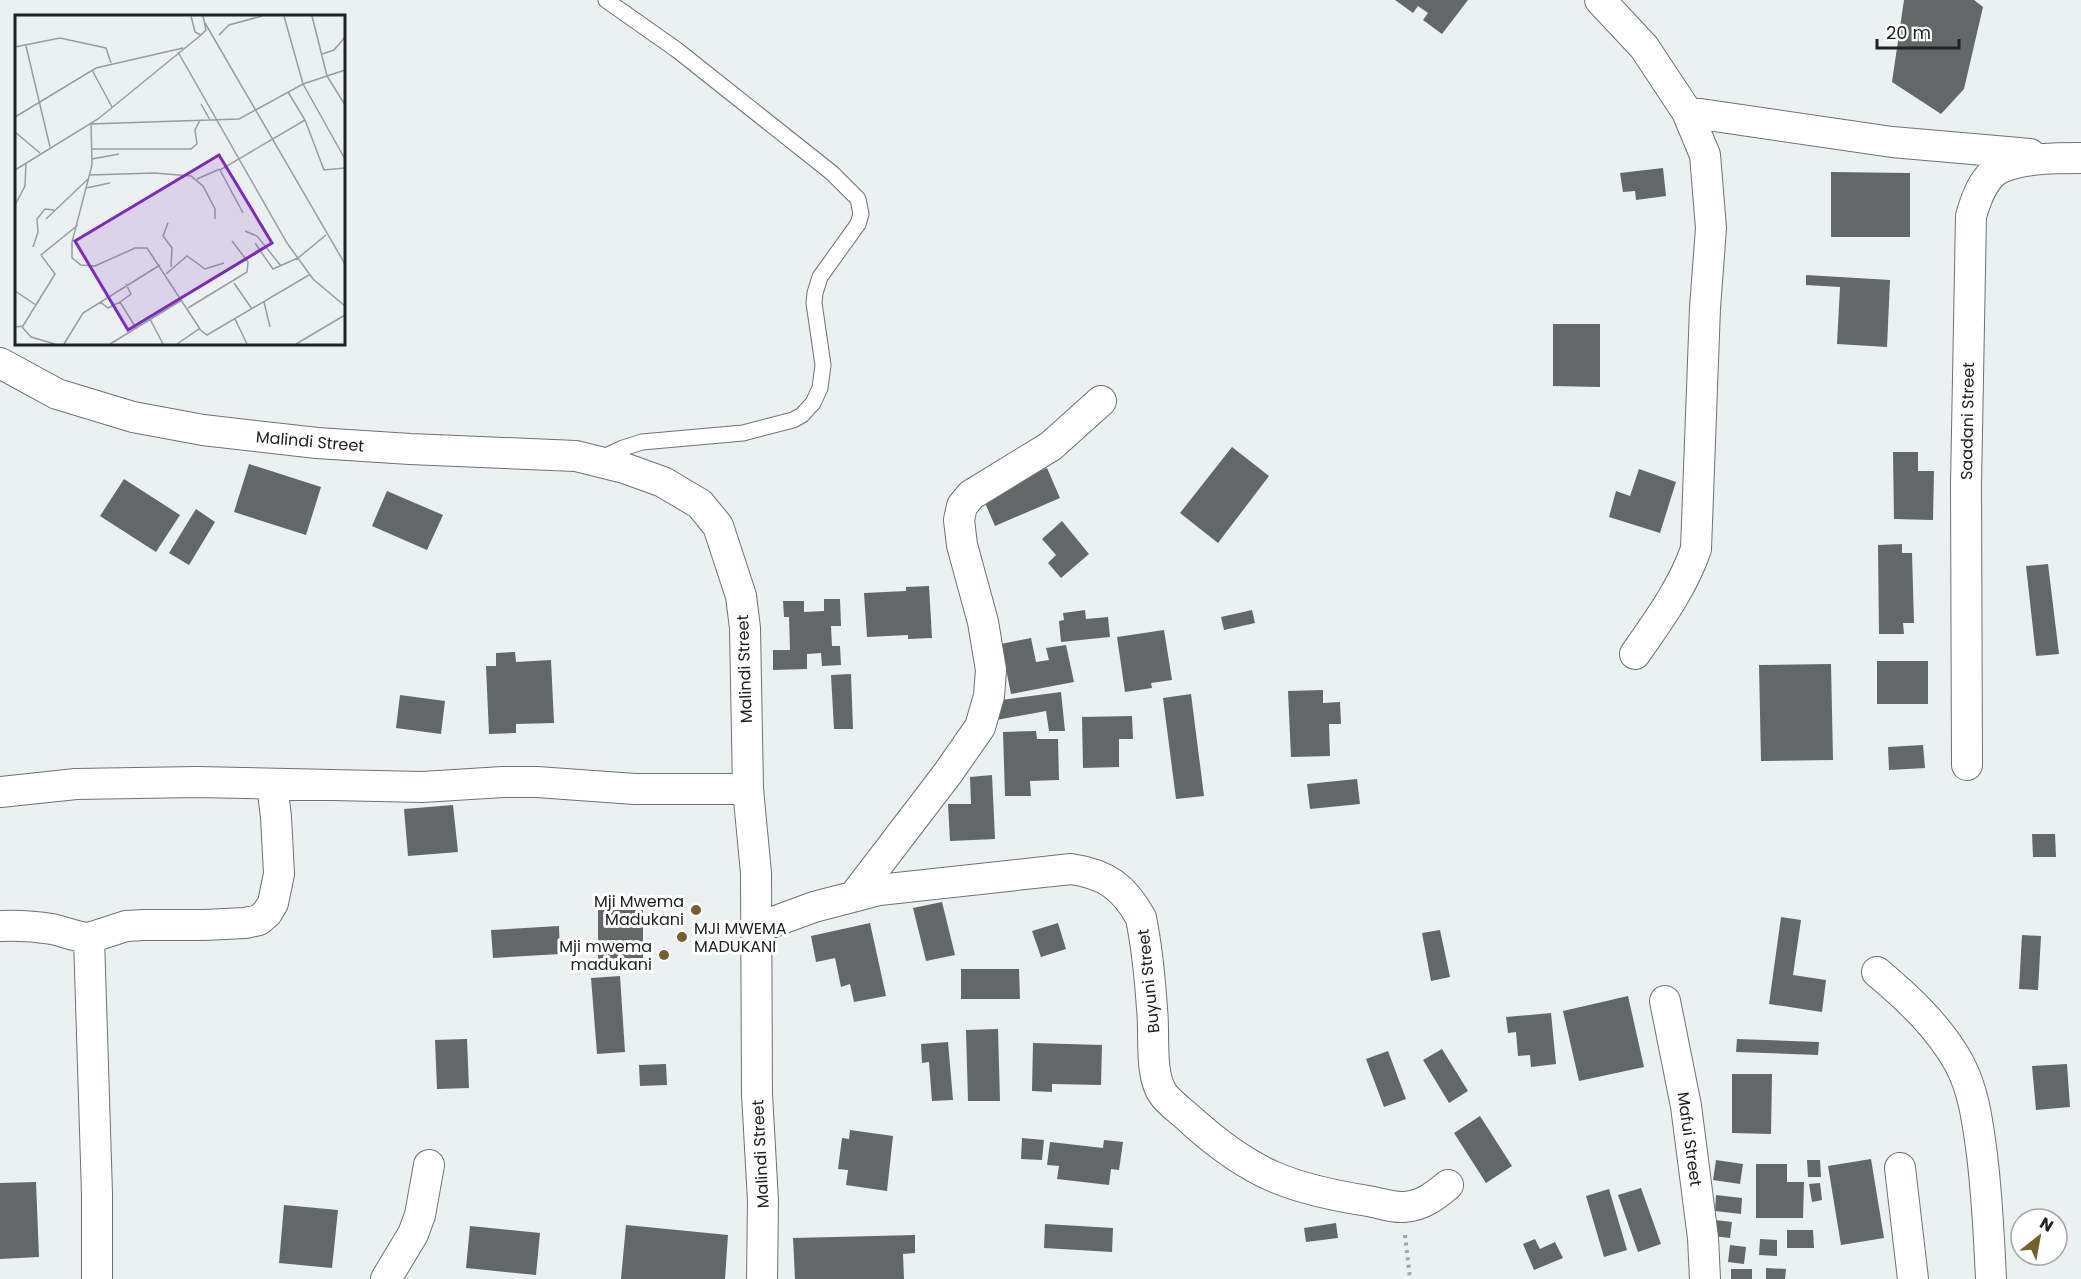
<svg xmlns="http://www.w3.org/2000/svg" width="2081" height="1279" font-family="Poppins,sans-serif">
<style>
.building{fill:#636768}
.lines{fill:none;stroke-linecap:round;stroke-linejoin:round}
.service-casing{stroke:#6e7274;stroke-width:17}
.minor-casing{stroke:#6e7274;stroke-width:32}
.path{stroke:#a2a5a6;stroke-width:4;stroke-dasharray:3 4.5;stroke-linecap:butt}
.service{stroke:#fff;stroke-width:15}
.minor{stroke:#fff;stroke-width:30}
.poi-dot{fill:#72602e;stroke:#fff;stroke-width:2}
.labels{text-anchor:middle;stroke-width:6;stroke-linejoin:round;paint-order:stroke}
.street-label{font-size:16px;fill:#202122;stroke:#fff}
.poi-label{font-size:16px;fill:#202122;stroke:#fff;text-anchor:end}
.inset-road{fill:none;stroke:#9a9d9e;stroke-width:1.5}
.view{fill:#7b2cbf;fill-opacity:0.15;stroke:#7b2cbf;stroke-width:3}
.inset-edge{fill:none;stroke:#202122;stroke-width:3}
</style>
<rect width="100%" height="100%" fill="#ebf0f1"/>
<path class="building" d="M 1395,0 L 1468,0 L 1442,34 L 1423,20 L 1428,13 L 1418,6 L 1413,13 Z
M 1904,0 L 1974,0 L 1983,7 L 1964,89 L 1941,114 L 1892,82 Z
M 1663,168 L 1666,196 L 1636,200 L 1635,191 L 1623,192 L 1620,173 Z
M 1831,172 L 1910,173 L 1910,237 L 1831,237 Z
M 1806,275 L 1890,280 L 1887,347 L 1837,344 L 1840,287 L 1806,285 Z
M 1553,324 L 1600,324 L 1600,387 L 1553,386 Z
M 1232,447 L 1269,476 L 1218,543 L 1180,513 Z
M 1893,452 L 1918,452 L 1918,471 L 1934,471 L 1933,520 L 1894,519 Z
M 249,464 L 321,487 L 306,535 L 234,512 Z
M 1047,468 L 1060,498 L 995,526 L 982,496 Z
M 1639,469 L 1676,482 L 1660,533 L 1609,517 L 1616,491 L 1630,496 Z
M 124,479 L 180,515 L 156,552 L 100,516 Z
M 387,491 L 443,515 L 427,550 L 372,526 Z
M 196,509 L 215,522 L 189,565 L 169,553 Z
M 1062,521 L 1089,554 L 1061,578 L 1048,563 L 1056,555 L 1042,539 Z
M 1902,544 L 1902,553 L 1912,553 L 1914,623 L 1903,623 L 1904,634 L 1879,634 L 1878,545 Z
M 2048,564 L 2059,654 L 2036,656 L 2026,566 Z
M 929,586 L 932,638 L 908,639 L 908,635 L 867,637 L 864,593 L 906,591 L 906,587 Z
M 824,599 L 840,599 L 841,626 L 831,626 L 832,646 L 840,646 L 841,665 L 822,666 L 821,653 L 807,654 L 807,669 L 773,670 L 773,650 L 790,650 L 789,617 L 784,617 L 783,601 L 804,601 L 804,612 L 824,611 Z
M 1085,610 L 1086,619 L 1108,617 L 1110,637 L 1061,642 L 1059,621 L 1064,620 L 1063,613 Z
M 1252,610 L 1255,623 L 1224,630 L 1221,617 Z
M 1164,630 L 1172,680 L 1151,683 L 1152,688 L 1125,692 L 1117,637 Z
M 1031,638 L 1036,662 L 1049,660 L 1046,648 L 1066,645 L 1074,682 L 1011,694 L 1001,644 Z
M 515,652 L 516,662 L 551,660 L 554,723 L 516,724 L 516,733 L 489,734 L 486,666 L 496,666 L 496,653 Z
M 1877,661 L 1928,661 L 1928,704 L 1877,704 Z
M 1831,664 L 1833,760 L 1761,761 L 1759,665 Z
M 851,674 L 853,729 L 834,729 L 831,675 Z
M 1323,690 L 1323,703 L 1340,702 L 1341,724 L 1329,724 L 1330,756 L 1291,757 L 1288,691 Z
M 1061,692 L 1065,731 L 1049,731 L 1046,711 L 991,721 L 1001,700 Z
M 1191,694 L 1204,796 L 1176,799 L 1163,698 Z
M 400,695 L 445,701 L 441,734 L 396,728 Z
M 1132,716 L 1133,739 L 1119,739 L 1119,767 L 1083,768 L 1082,717 Z
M 1036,731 L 1037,739 L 1058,739 L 1059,780 L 1030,781 L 1031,796 L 1005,796 L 1003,732 Z
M 1923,745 L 1925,768 L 1889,770 L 1888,747 Z
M 992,775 L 995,839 L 950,841 L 948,804 L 971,804 L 970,777 Z
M 1357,779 L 1360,804 L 1310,809 L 1307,784 Z
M 453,805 L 458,852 L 408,856 L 404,809 Z
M 2032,834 L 2055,834 L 2056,857 L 2033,857 Z
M 942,902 L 955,955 L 926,961 L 913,908 Z
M 598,910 L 643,910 L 643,964 L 598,964 Z
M 1781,917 L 1801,920 L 1793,975 L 1826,980 L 1822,1012 L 1769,1004 Z
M 870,923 L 886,996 L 854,1002 L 850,984 L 841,987 L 835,958 L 816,962 L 811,936 Z
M 1058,923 L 1066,949 L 1041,957 L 1032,931 Z
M 559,926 L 560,954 L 493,958 L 491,930 Z
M 1440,930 L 1450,977 L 1431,981 L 1422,933 Z
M 2022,935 L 2041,936 L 2038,990 L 2019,989 Z
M 961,969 L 1019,969 L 1020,999 L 961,999 Z
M 620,976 L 625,1052 L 597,1054 L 591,978 Z
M 1628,996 L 1644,1067 L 1579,1081 L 1563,1011 Z
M 1551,1013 L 1556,1064 L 1531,1067 L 1530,1055 L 1518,1056 L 1516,1032 L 1508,1033 L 1506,1017 Z
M 998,1029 L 1000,1101 L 968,1101 L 966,1030 Z
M 467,1039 L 469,1088 L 437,1089 L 435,1040 Z
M 1737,1039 L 1819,1042 L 1818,1055 L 1736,1052 Z
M 948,1042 L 953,1100 L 932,1101 L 929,1062 L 922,1063 L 921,1044 Z
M 1033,1043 L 1102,1045 L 1101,1085 L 1052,1084 L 1052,1092 L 1032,1091 Z
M 1442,1049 L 1468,1091 L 1449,1103 L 1423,1060 Z
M 1388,1051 L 1406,1099 L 1384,1107 L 1366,1059 Z
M 666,1064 L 667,1085 L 640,1086 L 639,1065 Z
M 2067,1064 L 2070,1107 L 2036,1110 L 2032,1066 Z
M 1732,1074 L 1772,1074 L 1771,1134 L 1732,1133 Z
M 1480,1116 L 1512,1166 L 1486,1183 L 1454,1133 Z
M 850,1130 L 893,1136 L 887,1191 L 846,1185 L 848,1170 L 838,1169 L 842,1138 L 849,1139 Z
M 1022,1138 L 1044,1140 L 1042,1160 L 1021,1159 Z
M 1104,1140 L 1123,1142 L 1119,1170 L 1111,1169 L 1109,1185 L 1057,1179 L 1059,1166 L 1047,1165 L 1050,1142 L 1103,1148 Z
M 1871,1159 L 1884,1238 L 1841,1245 L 1828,1166 Z
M 1716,1160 L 1743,1164 L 1740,1184 L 1713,1180 Z
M 1807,1160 L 1820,1160 L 1821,1177 L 1808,1177 Z
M 1756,1164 L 1787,1164 L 1787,1182 L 1804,1182 L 1803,1218 L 1756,1218 Z
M 36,1182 L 39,1257 L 0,1259 L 0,1183 Z
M 1820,1183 L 1822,1200 L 1812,1202 L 1809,1184 Z
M 1641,1188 L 1661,1244 L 1638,1252 L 1618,1195 Z
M 1609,1189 L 1627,1250 L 1604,1257 L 1586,1196 Z
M 1716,1195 L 1742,1198 L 1741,1214 L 1715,1211 Z
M 284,1205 L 338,1210 L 332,1268 L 279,1263 Z
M 1715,1220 L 1732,1222 L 1730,1238 L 1713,1236 Z
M 1336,1223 L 1338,1238 L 1306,1242 L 1304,1228 Z
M 1045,1224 L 1113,1228 L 1112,1252 L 1044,1248 Z
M 626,1225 L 728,1235 L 725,1279 L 621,1279 Z
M 470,1226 L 540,1233 L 536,1275 L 466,1268 Z
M 1787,1230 L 1813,1230 L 1814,1248 L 1787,1248 Z
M 915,1235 L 915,1253 L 903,1254 L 904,1279 L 795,1279 L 793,1238 Z
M 1535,1239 L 1540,1249 L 1555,1242 L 1563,1258 L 1534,1270 L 1523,1244 Z
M 1760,1239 L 1777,1240 L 1777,1256 L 1759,1255 Z
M 1730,1245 L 1746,1247 L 1744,1264 L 1728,1262 Z
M 1766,1268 L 1786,1269 L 1785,1279 L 1766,1279 Z
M 1731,1269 L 1752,1269 L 1752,1279 L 1731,1279 Z"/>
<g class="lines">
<g class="service-casing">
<path id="service" d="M 599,459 L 623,448 L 642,442 L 743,433 L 793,420 L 802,415 L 813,403 L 820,388 L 823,365 L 814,303 L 815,293 L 820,277 L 858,224 L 861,214 L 858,199 L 832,173 L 677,50 L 606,0"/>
</g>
<g class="minor-casing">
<path id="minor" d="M 1600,0 L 1644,47 L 1687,112 L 1705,155 L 1711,228 L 1705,308 L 1696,549 C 1683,587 1658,621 1635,654
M 1687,112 L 1892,142 L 2030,154
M 0,363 L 57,394 L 133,417 L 203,430 L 317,443 L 410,449 L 576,456 L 624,468 L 663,482 L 700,504 L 718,526 L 741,596 L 745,628 L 748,789 L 756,873 L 757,1094 L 763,1201 L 762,1279
M 1967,765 L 1966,485 L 1971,216 C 1976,199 1984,174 2003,167 C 2024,158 2058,158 2081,158
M 0,792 L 76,784 L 197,782 L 422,787 L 503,782 L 537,782 L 635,789 L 748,789
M 854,896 L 948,773 L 980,727 L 989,696 L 991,670 L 983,622 L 962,545 L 959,520 L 962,506 L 971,495 L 1051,446 L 1101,401
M 0,926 C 18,925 34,926 52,929 C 65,932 76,937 89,938 L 97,1194 L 97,1279
M 757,928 L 814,907 L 879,890 L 1071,869 C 1106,874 1124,887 1141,918 C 1147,948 1150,978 1152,1009 C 1155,1033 1149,1074 1163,1094 C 1170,1104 1184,1113 1193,1122 C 1252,1175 1292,1189 1368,1201 C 1380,1203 1393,1208 1404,1207 C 1422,1206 1435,1196 1448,1185
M 89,938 L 126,926 L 144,925 L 204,925 L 245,923 L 259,920 L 267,913 L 273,903 L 279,874 L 276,817 L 272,784
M 1877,972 C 1908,998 1939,1027 1959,1063 C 1973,1089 1977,1118 1981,1147 C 1987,1191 1989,1235 1991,1279
M 1665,1001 L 1686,1106 L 1703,1238 L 1705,1279
M 1900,1168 L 1913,1279
M 386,1279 L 413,1234 L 420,1215 L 429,1165"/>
</g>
<path class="path" d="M 1405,1235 L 1410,1279"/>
<use href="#service" class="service"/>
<use href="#minor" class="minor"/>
</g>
<g class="poi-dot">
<circle cx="696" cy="910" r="6"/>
<circle cx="682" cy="937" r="6"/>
<circle cx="664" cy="955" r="6"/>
</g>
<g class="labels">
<g class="street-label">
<text transform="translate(1967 421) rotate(-89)" y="6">Saadani Street</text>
<text transform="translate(310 441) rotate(5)" y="6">Malindi Street</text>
<text transform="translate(744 669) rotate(-92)" y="6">Malindi Street</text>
<text transform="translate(1148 981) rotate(-96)" y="6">Buyuni Street</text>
<text transform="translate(1690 1139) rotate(82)" y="6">Mafui Street</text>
<text transform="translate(760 1154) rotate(-93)" y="6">Malindi Street</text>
</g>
<g class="poi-label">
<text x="684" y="907">Mji Mwema<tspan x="684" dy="18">Madukani</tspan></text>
<text x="694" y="934" text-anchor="start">MJI MWEMA<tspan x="694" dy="18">MADUKANI</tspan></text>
<text x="652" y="952">Mji mwema<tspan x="652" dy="18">madukani</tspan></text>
</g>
</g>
<g transform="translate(15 15)">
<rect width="330" height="330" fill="#ebf0f1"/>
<path class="inset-road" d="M 176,1 L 180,17 L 186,20 L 191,15 L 188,1M 269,1 L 288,69 L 330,144M 297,1 L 312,61 L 330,90M 190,8 L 330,249M 204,20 L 214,10 L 247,1M 11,31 L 35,132M 0,32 L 45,23 L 91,33 L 96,48M 163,37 L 272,228 L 298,264 L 330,291M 307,39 L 319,35 L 330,22M 77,55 L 97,92M 273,77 L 290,105 L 309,155 L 330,153M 186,89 L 195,105M 0,102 L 81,53 L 168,33M 75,109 L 224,104 L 288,69 L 330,55M 76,109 L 77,150 L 57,227 L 57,243 L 66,250 L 80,251 L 120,233 L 132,233 L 185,314M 0,117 L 25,138M 77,134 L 176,134 L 182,129 L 180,115 L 185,105M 77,144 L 104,139M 0,155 L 83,104 L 186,20M 74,160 L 140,158 L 176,161 L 188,171 L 200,194 L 200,204M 182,164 L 205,154M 71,173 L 95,168M 0,190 L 10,171 L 11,148M 228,198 L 205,155 L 290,105M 31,204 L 73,164M 153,208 L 148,221 L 157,233 L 156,252M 230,216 L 242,221 L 266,251M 240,228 L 258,254 L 283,243 L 311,220M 18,232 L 23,217 L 22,204 L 30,194 L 39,195M 151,259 L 172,241 L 190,254 L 209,248M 219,268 L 237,294M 0,276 L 21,290M 85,287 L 93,293 L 105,287 L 121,313M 105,287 L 116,279 L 111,269M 249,287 L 255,312M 173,293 L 232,257 L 233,247 L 217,226M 135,304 L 148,329M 220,304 L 232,329M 0,312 L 8,311 L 40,259 L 26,240 L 63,210M 7,312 L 16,322 L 40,329M 49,329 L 68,298 L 145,250M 95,329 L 167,285M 162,329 L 184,314 L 192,320 L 294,260M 281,329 L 330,300"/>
<path class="view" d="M 204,140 L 257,228 L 113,315 L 60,226 Z"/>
<rect width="330" height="330" class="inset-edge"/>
</g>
<g transform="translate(2039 1237) rotate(31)"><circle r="28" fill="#ffffff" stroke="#a6a6a7" stroke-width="1.5"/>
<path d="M0-4.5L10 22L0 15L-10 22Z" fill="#72602e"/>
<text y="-9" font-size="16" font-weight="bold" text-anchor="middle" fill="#202122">N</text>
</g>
<path d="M1877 39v9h82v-9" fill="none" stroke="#202122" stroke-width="3"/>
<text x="1886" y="39" font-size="18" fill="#202122" stroke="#ffffff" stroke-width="4.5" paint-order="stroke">20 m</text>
</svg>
